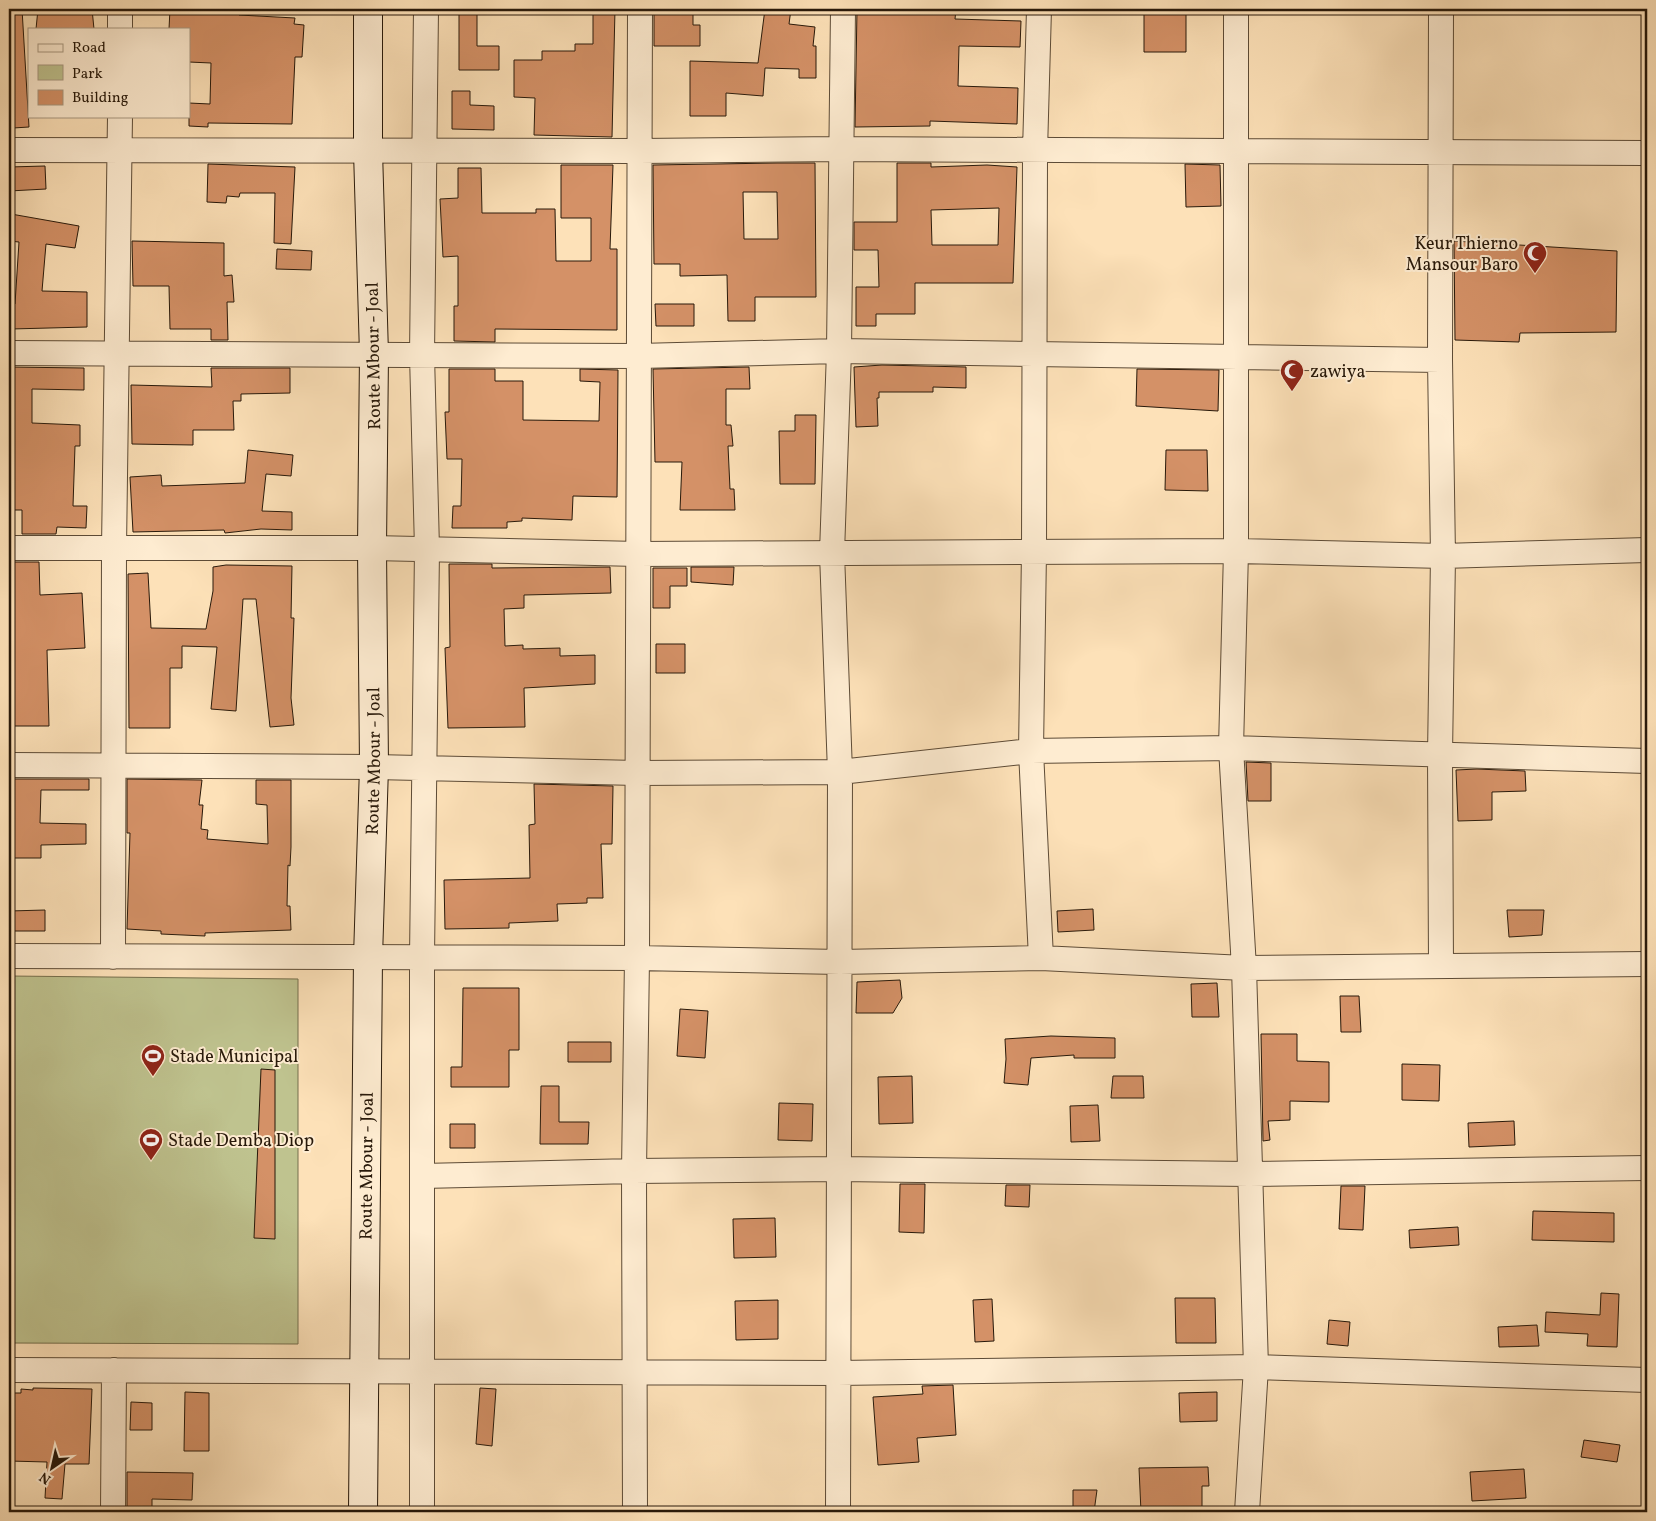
<svg xmlns="http://www.w3.org/2000/svg" width="1656" height="1521" font-family="Vollkorn,serif">
<style>
.green{fill:#bfc38f;stroke:#746e4c}
.building{fill:#d49167;stroke:#28190a;fill-rule:evenodd}
.lines{fill:none;stroke-linecap:round;stroke-linejoin:round}
.street-casing{stroke:#5d4b36;stroke-width:26}
.secondary-casing{stroke:#28190a;stroke-width:30}
.street{stroke:#feecd1;stroke-width:24}
.secondary{stroke:#feecd1;stroke-width:28}
.labels{text-anchor:middle;stroke-width:4;stroke-linejoin:round;paint-order:stroke}
.poi-label{font-size:18px;fill:#28190a;stroke:#feecd1;text-anchor:start}
.street-label{font-size:18px;fill:#28190a;stroke:#feecd1}
</style>
<rect width="100%" height="100%" fill="#fde1b8"/>
<filter id="stains"><feTurbulence type="fractalNoise" baseFrequency=".004" numOctaves="4"/><feColorMatrix values="0 0 0 0 .2 0 0 0 0 .09 0 0 0 0 .02 0 0 0 .5 -.17"/></filter>
<radialGradient id="worn" r=".72"><stop offset=".6" stop-color="#630" stop-opacity="0"/><stop offset="1" stop-color="#630" stop-opacity=".3"/></radialGradient>
<path class="green" d="M 9,976 L 298,979 L 298,1344 L 9,1343 Z"/>
<path class="building" d="M 9,9 L 22,9 L 29,127 L 13,128 L 13,123 L 9,123 Z
M 38,9 L 56,9 L 55,12 L 92,9 L 94,29 L 36,29 Z
M 170,9 L 239,9 L 239,15 L 295,18 L 294,24 L 304,25 L 302,57 L 295,57 L 292,124 L 208,123 L 208,127 L 189,126 L 189,103 L 210,104 L 211,63 L 189,62 L 189,29 L 169,29 Z
M 459,9 L 477,9 L 477,46 L 499,46 L 499,70 L 459,70 Z
M 593,9 L 615,9 L 612,137 L 534,135 L 535,98 L 514,97 L 514,60 L 542,60 L 542,51 L 575,51 L 575,44 L 593,44 Z
M 654,9 L 693,9 L 693,25 L 700,25 L 700,46 L 654,46 Z
M 765,9 L 791,9 L 789,24 L 815,27 L 813,46 L 816,46 L 816,78 L 799,78 L 799,69 L 765,68 L 763,96 L 726,93 L 726,116 L 690,116 L 690,61 L 758,63 Z
M 857,9 L 956,9 L 955,19 L 1021,21 L 1020,47 L 959,46 L 958,86 L 1018,88 L 1017,124 L 930,121 L 930,126 L 855,127 Z
M 1144,13 L 1186,14 L 1186,52 L 1144,52 Z
M 452,91 L 470,91 L 470,105 L 494,106 L 494,130 L 452,129 Z
M 777,163 L 815,163 L 816,297 L 755,297 L 755,321 L 728,321 L 727,275 L 680,276 L 680,264 L 654,264 L 653,165 ZM 743,192 L 777,192 L 778,239 L 744,239 Z
M 897,163 L 931,163 L 931,167 L 987,165 L 1017,167 L 1013,283 L 915,283 L 915,314 L 876,314 L 876,326 L 856,326 L 856,287 L 879,287 L 878,250 L 854,250 L 854,222 L 897,222 ZM 999,208 L 998,245 L 932,245 L 931,210 Z
M 208,164 L 295,167 L 291,244 L 274,243 L 275,193 L 240,193 L 239,197 L 227,196 L 226,203 L 207,202 Z
M 1185,164 L 1220,165 L 1221,206 L 1186,207 Z
M 561,165 L 613,165 L 610,249 L 617,249 L 617,330 L 495,329 L 495,342 L 454,341 L 454,306 L 458,306 L 458,256 L 443,257 L 440,199 L 458,198 L 458,168 L 481,168 L 482,213 L 536,213 L 536,209 L 555,209 L 556,261 L 591,261 L 591,218 L 561,218 Z
M 45,166 L 46,189 L 9,191 L 9,167 Z
M 11,214 L 79,226 L 75,248 L 46,244 L 42,291 L 87,292 L 87,327 L 11,329 L 11,304 L 15,304 L 19,242 L 9,241 Z
M 132,241 L 224,243 L 224,276 L 232,275 L 234,302 L 227,302 L 228,340 L 211,340 L 211,329 L 170,329 L 169,286 L 133,286 Z
M 1454,241 L 1617,251 L 1616,332 L 1520,333 L 1519,342 L 1455,340 Z
M 277,249 L 312,251 L 311,270 L 276,269 Z
M 655,304 L 694,304 L 694,326 L 656,326 Z
M 882,365 L 966,367 L 966,388 L 933,387 L 933,392 L 879,392 L 879,398 L 877,398 L 878,426 L 856,427 L 854,367 Z
M 9,367 L 84,368 L 84,390 L 32,389 L 32,423 L 80,425 L 80,446 L 75,446 L 73,506 L 87,506 L 86,528 L 57,527 L 56,534 L 22,534 L 22,510 L 9,510 L 13,428 L 11,428 L 12,388 L 9,388 Z
M 749,367 L 750,389 L 726,389 L 726,425 L 731,425 L 733,446 L 728,446 L 730,489 L 734,489 L 735,510 L 680,510 L 682,462 L 655,462 L 653,369 Z
M 211,368 L 290,368 L 290,393 L 241,394 L 241,401 L 233,401 L 234,430 L 193,430 L 193,445 L 132,444 L 131,385 L 212,387 Z
M 449,369 L 495,369 L 495,381 L 523,381 L 523,420 L 599,421 L 600,382 L 580,381 L 580,369 L 618,370 L 617,497 L 573,496 L 572,520 L 522,518 L 522,521 L 507,522 L 507,528 L 452,528 L 453,506 L 461,506 L 462,459 L 447,459 L 445,412 L 449,412 Z
M 1137,369 L 1219,370 L 1218,411 L 1136,406 Z
M 795,415 L 816,415 L 815,484 L 780,484 L 779,431 L 795,431 Z
M 248,450 L 293,455 L 291,476 L 266,474 L 262,511 L 292,512 L 292,530 L 261,529 L 225,533 L 224,530 L 133,532 L 130,477 L 161,475 L 162,486 L 245,483 Z
M 1166,450 L 1207,450 L 1208,491 L 1165,490 Z
M 9,562 L 39,562 L 40,595 L 82,593 L 85,648 L 47,650 L 49,726 L 11,726 Z
M 449,564 L 492,564 L 492,568 L 610,567 L 611,593 L 524,595 L 524,608 L 504,609 L 505,646 L 523,645 L 523,649 L 560,648 L 560,656 L 595,655 L 595,684 L 524,688 L 525,727 L 448,728 L 445,648 L 450,647 Z
M 226,565 L 292,566 L 291,618 L 294,618 L 291,698 L 294,725 L 270,727 L 256,599 L 243,599 L 236,711 L 211,709 L 217,647 L 182,646 L 182,668 L 170,668 L 170,728 L 129,728 L 128,574 L 148,573 L 151,628 L 206,629 L 213,591 L 213,567 Z
M 691,567 L 734,567 L 733,585 L 691,582 Z
M 653,568 L 687,568 L 687,586 L 670,586 L 670,608 L 653,608 Z
M 656,644 L 685,644 L 685,673 L 656,673 Z
M 1246,762 L 1271,763 L 1271,801 L 1248,801 Z
M 1477,769 L 1525,771 L 1526,791 L 1492,792 L 1492,820 L 1458,821 L 1456,770 Z
M 9,779 L 89,779 L 89,790 L 41,790 L 40,823 L 86,824 L 86,844 L 41,845 L 41,858 L 9,858 Z
M 127,779 L 202,780 L 199,805 L 203,805 L 201,829 L 208,830 L 207,839 L 268,844 L 267,805 L 256,804 L 256,780 L 291,780 L 291,847 L 290,866 L 288,865 L 287,906 L 290,906 L 291,930 L 205,933 L 205,936 L 161,934 L 161,931 L 127,929 L 130,833 L 127,833 Z
M 534,784 L 613,786 L 612,844 L 601,844 L 603,898 L 587,898 L 587,903 L 557,904 L 558,921 L 509,923 L 509,928 L 445,929 L 444,880 L 530,878 L 529,825 L 535,824 Z
M 1093,909 L 1094,930 L 1058,932 L 1057,911 Z
M 45,910 L 45,931 L 9,931 L 9,911 Z
M 1507,910 L 1544,910 L 1542,935 L 1509,937 Z
M 900,980 L 902,998 L 893,1013 L 856,1013 L 857,982 Z
M 1217,983 L 1219,1017 L 1192,1017 L 1191,984 Z
M 463,988 L 519,988 L 519,1050 L 509,1050 L 509,1087 L 451,1087 L 451,1067 L 462,1067 Z
M 1340,996 L 1359,996 L 1361,1032 L 1341,1032 Z
M 680,1009 L 708,1011 L 705,1058 L 677,1056 Z
M 1261,1034 L 1297,1034 L 1297,1061 L 1329,1062 L 1329,1102 L 1290,1101 L 1290,1120 L 1268,1121 L 1270,1140 L 1263,1141 Z
M 1051,1036 L 1115,1038 L 1115,1058 L 1074,1058 L 1074,1055 L 1031,1058 L 1028,1085 L 1004,1083 L 1006,1059 L 1005,1039 Z
M 568,1042 L 611,1042 L 611,1062 L 568,1062 Z
M 1402,1064 L 1440,1065 L 1439,1101 L 1402,1100 Z
M 261,1069 L 275,1070 L 275,1239 L 254,1238 Z
M 912,1076 L 913,1123 L 879,1124 L 878,1077 Z
M 1113,1076 L 1143,1076 L 1144,1098 L 1111,1098 Z
M 541,1086 L 559,1086 L 559,1122 L 589,1122 L 588,1144 L 540,1144 Z
M 779,1103 L 813,1104 L 812,1141 L 778,1140 Z
M 1098,1105 L 1100,1141 L 1071,1142 L 1070,1106 Z
M 1514,1121 L 1515,1145 L 1469,1147 L 1468,1123 Z
M 450,1124 L 475,1124 L 475,1148 L 450,1148 Z
M 900,1184 L 925,1184 L 924,1233 L 899,1232 Z
M 1006,1185 L 1030,1185 L 1029,1207 L 1005,1206 Z
M 1341,1186 L 1365,1186 L 1363,1230 L 1339,1229 Z
M 1533,1211 L 1614,1213 L 1614,1242 L 1532,1240 Z
M 775,1218 L 776,1257 L 734,1258 L 733,1219 Z
M 1458,1227 L 1459,1245 L 1410,1248 L 1409,1230 Z
M 1601,1293 L 1619,1294 L 1617,1347 L 1587,1346 L 1588,1334 L 1545,1332 L 1546,1312 L 1600,1315 Z
M 1175,1298 L 1215,1298 L 1216,1343 L 1176,1343 Z
M 992,1299 L 994,1341 L 975,1342 L 973,1300 Z
M 778,1300 L 778,1339 L 736,1340 L 735,1301 Z
M 1329,1320 L 1350,1322 L 1348,1346 L 1327,1344 Z
M 1537,1325 L 1539,1346 L 1499,1347 L 1498,1327 Z
M 953,1385 L 956,1435 L 917,1438 L 919,1462 L 878,1465 L 873,1397 L 923,1394 L 922,1386 Z
M 33,1388 L 92,1389 L 89,1464 L 65,1464 L 62,1499 L 45,1498 L 47,1462 L 9,1461 L 9,1393 L 21,1393 L 21,1389 L 33,1390 Z
M 480,1388 L 496,1389 L 492,1446 L 476,1444 Z
M 185,1392 L 209,1393 L 209,1451 L 184,1451 Z
M 1217,1392 L 1217,1421 L 1180,1422 L 1179,1393 Z
M 131,1402 L 152,1403 L 152,1430 L 130,1430 Z
M 1584,1440 L 1620,1445 L 1617,1462 L 1581,1457 Z
M 1208,1467 L 1209,1486 L 1202,1486 L 1202,1512 L 1141,1512 L 1139,1468 Z
M 1524,1469 L 1526,1498 L 1472,1501 L 1470,1472 Z
M 127,1472 L 193,1473 L 192,1500 L 152,1499 L 152,1512 L 127,1512 Z
M 1073,1490 L 1097,1490 L 1094,1512 L 1073,1512 Z"/>
<g class="lines">
<g class="street-casing">
<path id="street" d="M 1039,9 L 1035,151 L 1034,551 L 1031,751 L 1041,958
M 1236,9 L 1236,551 L 1231,748 L 1244,968 L 1256,1367 L 1247,1512
M 120,29 L 120,9
M 9,150 L 640,151 L 840,149 L 1647,153
M 9,353 L 639,356 L 839,351 L 1440,360
M 9,548 L 372,548 L 638,554 L 1236,551 L 1443,556 L 1647,550
M 9,765 L 374,767 L 637,773 L 840,772 L 1031,751 L 1231,748 L 1647,761
M 9,956 L 637,958 L 840,962 L 1041,958 L 1244,968 L 1647,964
M 113,957 L 114,548 L 120,116
M 1441,965 L 1440,755 L 1443,556 L 1440,360 L 1441,9
M 422,1176 L 634,1171 L 839,1169 L 1249,1174 L 1647,1168
M 9,1370 L 838,1373 L 1256,1367 L 1647,1380
M 113,1512 L 114,1370
M 422,1512 L 422,957 L 427,549 L 422,355 L 426,9
M 635,1512 L 634,1171 L 637,958 L 640,9
M 838,1512 L 840,772 L 832,553 L 839,351 L 843,9"/>
</g>
<g class="secondary-casing">
<g id="secondary">
<path id="s1" d="M 363,1512 L 368,957 L 374,767 L 372,548 L 374,354 L 368,151 L 368,9"/>
</g>
</g>
<use href="#street" class="street"/>
<use href="#secondary" class="secondary"/>
</g>
<defs>
<g id="mosque-pin" transform="scale(1.25)"><path d="M0 17L-7.5 6A9.5 9.5 0 1 1 7.5 6Z" fill="#8f2418" stroke="#feecd1"/><path d="M3.5-4.9A6 6 0 1 0 3.5 4.9A5 5 0 1 1 3.5-4.9Z" fill="#fff"/></g>
<g id="stadium-pin" transform="scale(1.25)"><path d="M0 17L-7.5 6A9.5 9.5 0 1 1 7.5 6Z" fill="#8f2418" stroke="#feecd1"/><path d="M0-5a6.5 5 0 1 0 0 10a6.5 5 0 1 0 0-10ZM-3.5-1.8h7v3.6h-7Z" fill="#fff"/></g>
</defs>
<g fill-rule="evenodd">
<use href="#mosque-pin" x="1535" y="253"/>
<use href="#mosque-pin" x="1292" y="371"/>
<use href="#stadium-pin" x="153" y="1056"/>
<use href="#stadium-pin" x="151" y="1140"/>
</g>
<g class="labels">
<g class="poi-label">
<text x="1518" y="249" text-anchor="end">Keur Thierno<tspan x="1518" dy="21">Mansour Baro</tspan></text>
<text x="1310" y="377">zawiya</text>
<text x="170" y="1062">Stade Municipal</text>
<text x="168" y="1146">Stade Demba Diop</text>
</g>
<g class="street-label">
<text transform="translate(373 356) rotate(-91)" y="6">Route Mbour - Joal</text>
<text dy="6" stroke="none"><textPath href="#s1" startOffset="751">Route Mbour - Joal</textPath></text>
<text dy="6" stroke="none"><textPath href="#s1" startOffset="346">Route Mbour - Joal</textPath></text>
</g>
</g>
<rect width="1656" height="1521" fill="none" stroke="#fde1b8" stroke-width="30"/>
<rect x="10" y="10" width="1636" height="1501" fill="none" stroke="#28190a" stroke-width="2.5"/>
<rect x="15" y="15" width="1626" height="1491" fill="none" stroke="#28190a"/>
<rect x="28" y="28" width="162" height="90" fill="#feecd1" stroke="#a89881"/>
<rect x="38" y="44" width="25" height="8" fill="#feecd1" stroke="#a89881"/>
<text x="72" y="52" font-size="15" fill="#28190a">Road</text>
<rect x="38" y="65" width="25" height="15" fill="#bfc38f" stroke="#a89881"/>
<text x="72" y="78" font-size="15" fill="#28190a">Park</text>
<rect x="38" y="90" width="25" height="15" fill="#d49167" stroke="#a89881"/>
<text x="72" y="102" font-size="15" fill="#28190a">Building</text>
<g transform="translate(52 1468) rotate(214)" stroke="#feecd1" stroke-width="4" paint-order="stroke">
<path d="M0-4L9 19L0 12L-9 19Z" fill="#28190a"/>
<text y="-8" font-size="14" font-weight="bold" text-anchor="middle" fill="#28190a">N</text>
</g>
<rect width="100%" height="100%" filter="url(#stains)"/>
<rect width="100%" height="100%" fill="url(#worn)"/>
</svg>
